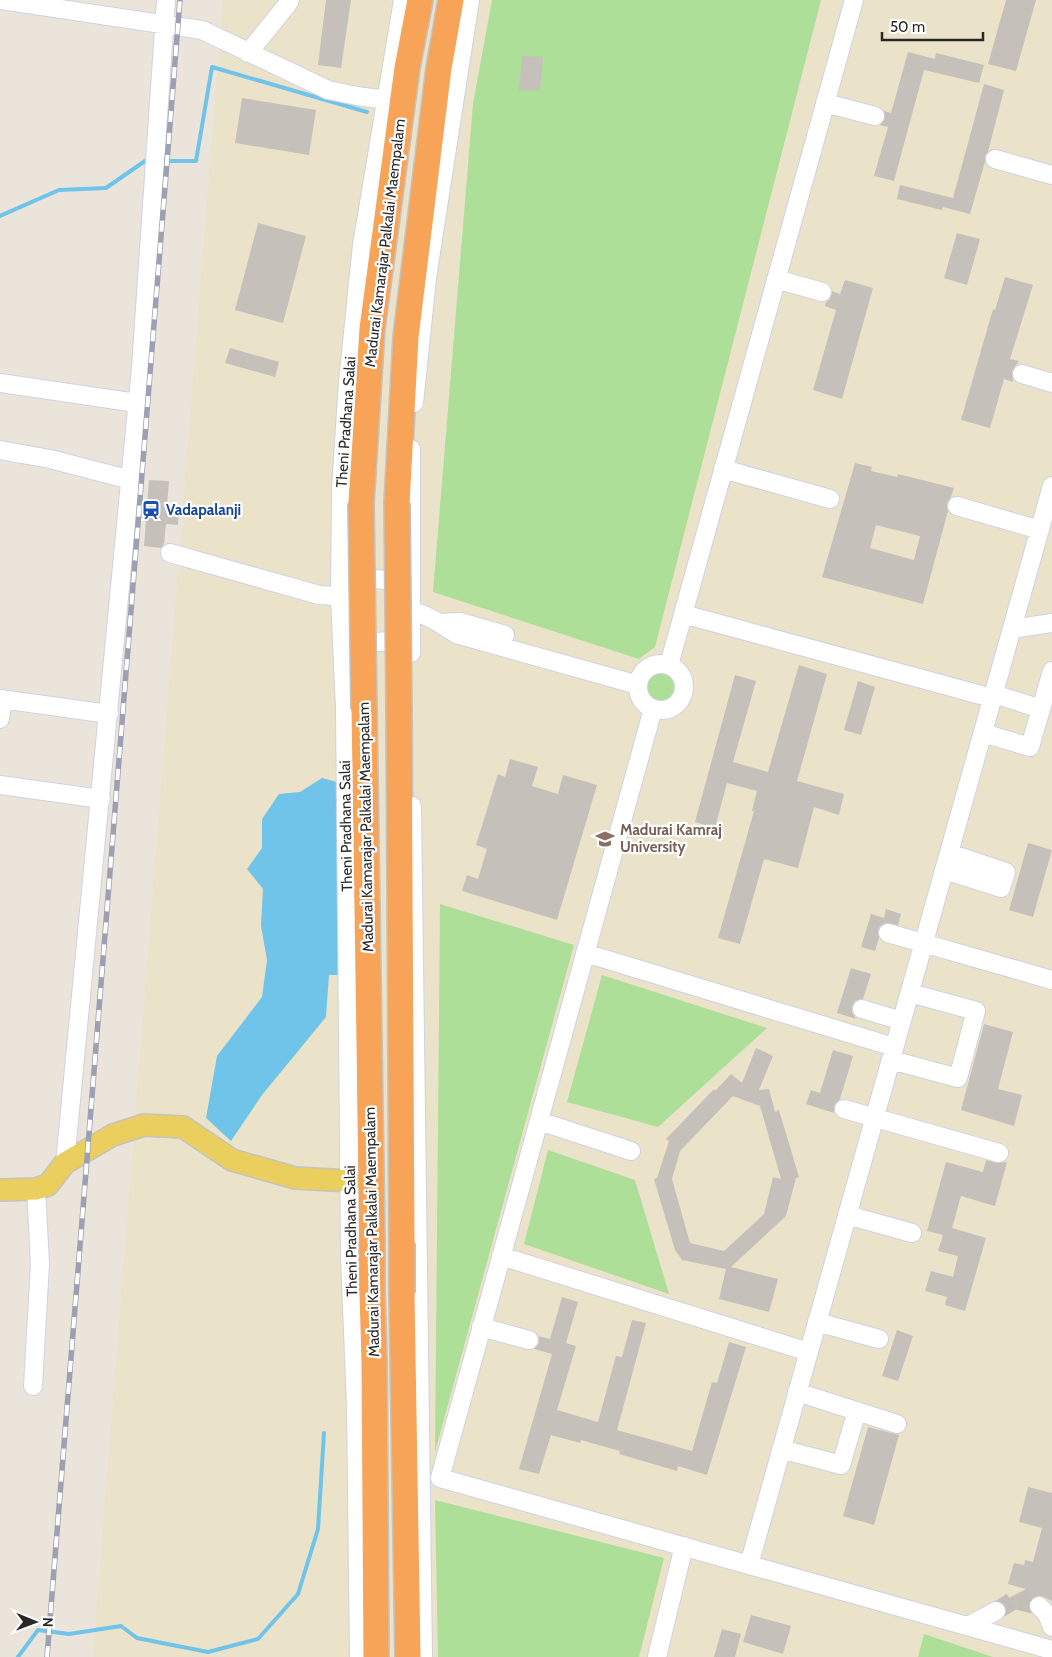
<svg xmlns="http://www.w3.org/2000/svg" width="1052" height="1657" font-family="Cabin,sans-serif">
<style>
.education{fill:#ebe2ca}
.green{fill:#addf98}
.water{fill:#70c4e9}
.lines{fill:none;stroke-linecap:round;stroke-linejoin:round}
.stream{stroke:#70c4e9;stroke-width:4}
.building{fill:#c5c1ba;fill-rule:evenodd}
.minor-tunnel{stroke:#c3beb6;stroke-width:18;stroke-dasharray:18 9;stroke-linecap:butt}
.minor-casing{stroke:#cfd2e1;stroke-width:20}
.major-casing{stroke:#c3c3c3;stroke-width:24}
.highway-casing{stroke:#c3c3c3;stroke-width:28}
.minor{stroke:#fff;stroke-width:18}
.major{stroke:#eacf5f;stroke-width:21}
.highway{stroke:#f7a358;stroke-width:25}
.rail-casing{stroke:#9d9fb2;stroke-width:5.5}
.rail{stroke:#fff;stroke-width:4;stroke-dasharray:11;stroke-linecap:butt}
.highway-bridge-casing{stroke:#c3c3c3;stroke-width:28;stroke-linecap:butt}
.highway-bridge{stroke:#f7a358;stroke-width:25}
.labels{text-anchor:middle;stroke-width:4.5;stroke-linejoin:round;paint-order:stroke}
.street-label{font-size:15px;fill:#282828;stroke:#fff}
.transit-label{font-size:15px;font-weight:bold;fill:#164399;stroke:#fff;text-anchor:start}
.education-label{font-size:15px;font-weight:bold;fill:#785e54;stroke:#fff;text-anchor:start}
</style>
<rect width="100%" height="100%" fill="#eae4da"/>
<path class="education" d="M 223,0 L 1052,0 L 1052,1657 L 93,1657 Z"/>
<path class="green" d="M 492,0 L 821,0 L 655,647 L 639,659 L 433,592 L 473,104 Z
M644 686a17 17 0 1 1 34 0a17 17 0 1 1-34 0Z
M 440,904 L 574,945 L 435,1452 Z
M 602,975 L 767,1028 L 658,1127 L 567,1102 Z
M 548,1150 L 635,1180 L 669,1294 L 524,1244 Z
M 435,1500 L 664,1558 L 639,1657 L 438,1657 Z
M 924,1634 L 993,1657 L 918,1657 Z"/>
<path class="water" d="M 322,778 L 337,782 L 339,975 L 329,975 L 326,1017 L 262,1095 L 231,1141 L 206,1118 L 217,1056 L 262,997 L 267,960 L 261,926 L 263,889 L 247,869 L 262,848 L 262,819 L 279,794 L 300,792 Z"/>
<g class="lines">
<path class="stream" d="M 160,161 L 196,161 L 212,67 L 367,112
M 0,216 L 59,190 L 106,188 L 145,161 L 151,161
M 18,1657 L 38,1630 L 69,1634 L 121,1626 L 137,1638 L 208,1652 L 258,1639 L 298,1594 L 318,1529 L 324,1433"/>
</g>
<path class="building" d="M 326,0 L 351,0 L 341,68 L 318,65 Z
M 1006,0 L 1036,0 L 1016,71 L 988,64 Z
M 908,52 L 935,59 L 936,53 L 984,65 L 979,83 L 924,70 L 894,181 L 874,176 L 888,127 L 880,125 L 885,119 L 884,111 L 891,113 Z
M 522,56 L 543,57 L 540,91 L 519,90 Z
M 984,84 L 1004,90 L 988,152 L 985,157 L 985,162 L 970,214 L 943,207 L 942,210 L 897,199 L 900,185 L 953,198 Z
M 242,98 L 316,110 L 309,155 L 235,143 Z
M 258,223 L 306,236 L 283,323 L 235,310 Z
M 957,233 L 980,239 L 967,285 L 944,278 Z
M 1005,277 L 1033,285 L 1010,359 L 1019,361 L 1012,371 L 1013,382 L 1004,379 L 990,428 L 961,420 L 993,309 L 995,310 Z
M 845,280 L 873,288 L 842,399 L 813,390 L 836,310 L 825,306 L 826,302 L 830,299 L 832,291 L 840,294 Z
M 230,348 L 279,362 L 275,377 L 225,363 Z
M 855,463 L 872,467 L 871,471 L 897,477 L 898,474 L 954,488 L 951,497 L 947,504 L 948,511 L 923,604 L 822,577 ZM 876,525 L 920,536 L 914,560 L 870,548 Z
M 149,480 L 169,481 L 167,506 L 179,507 L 178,525 L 166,524 L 164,544 L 161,548 L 144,546 Z
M 799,665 L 827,674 L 797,781 L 844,794 L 839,815 L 814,807 L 798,868 L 764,859 L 740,944 L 718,938 L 754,811 L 752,811 L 757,791 L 727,783 L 715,828 L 695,822 L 735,675 L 756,681 L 733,762 L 768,772 Z
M 858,681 L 875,687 L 861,735 L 844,730 Z
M 510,759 L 538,767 L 532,786 L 558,794 L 563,775 L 597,785 L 557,920 L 462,891 L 467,875 L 478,879 L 487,849 L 476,845 L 498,774 L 505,777 Z
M 1028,843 L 1052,850 L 1033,917 L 1009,910 Z
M 886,909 L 901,914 L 898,925 L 886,923 L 880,926 L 878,931 L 879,938 L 875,951 L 861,947 L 871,914 L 884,918 Z
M 851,968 L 871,974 L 863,999 L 855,1001 L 852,1006 L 852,1012 L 856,1019 L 837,1013 Z
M 984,1024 L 1013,1032 L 998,1089 L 1022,1095 L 1014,1126 L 961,1110 Z
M 756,1048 L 773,1056 L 759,1090 L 769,1089 L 775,1112 L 779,1110 L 799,1177 L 796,1178 L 786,1216 L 731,1267 L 778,1279 L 769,1312 L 719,1299 L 726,1269 L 682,1260 L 675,1250 L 654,1179 L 657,1178 L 669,1141 L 666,1139 L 714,1089 L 715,1091 L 731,1074 L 742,1083 ZM 733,1096 L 760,1106 L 781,1179 L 773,1177 L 764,1214 L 724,1251 L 690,1243 L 672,1179 L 680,1151 Z
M 833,1050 L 853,1056 L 840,1099 L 834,1106 L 834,1113 L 806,1104 L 811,1090 L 820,1093 Z
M 986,1160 L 997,1163 L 1007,1162 L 995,1206 L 961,1196 L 952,1228 L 986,1238 L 965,1311 L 945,1305 L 947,1297 L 925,1291 L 931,1271 L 953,1277 L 958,1256 L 938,1251 L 943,1235 L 927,1231 L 946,1162 L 983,1172 Z
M 562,1297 L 578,1302 L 566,1343 L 576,1346 L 557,1410 L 598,1422 L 616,1356 L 622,1357 L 632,1320 L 646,1323 L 617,1430 L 692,1451 L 712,1382 L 717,1383 L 729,1342 L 746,1347 L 707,1475 L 678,1466 L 677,1471 L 619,1454 L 620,1451 L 581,1440 L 580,1443 L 551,1435 L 539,1474 L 519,1469 L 552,1354 L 534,1349 L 539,1343 L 538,1336 L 550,1339 Z
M 897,1330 L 913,1336 L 898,1381 L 882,1376 Z
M 868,1427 L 899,1435 L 874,1525 L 843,1516 Z
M 1028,1487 L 1052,1493 L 1052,1601 L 1042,1596 L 1037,1596 L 1032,1598 L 1029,1603 L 1030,1613 L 1014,1609 L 1006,1613 L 1006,1606 L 1001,1602 L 1026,1589 L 1008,1584 L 1014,1563 L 1024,1565 L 1025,1560 L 1033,1562 L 1042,1528 L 1019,1522 Z
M 751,1615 L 791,1626 L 783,1654 L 743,1642 Z
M 722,1629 L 741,1634 L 735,1657 L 714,1657 Z"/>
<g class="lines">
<path class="minor-tunnel" d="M 996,1611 L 1016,1599 L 1039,1606"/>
<g class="minor-casing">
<path id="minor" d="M 0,0 L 202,30 L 328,90 L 357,96 L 386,100
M 248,53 L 287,5 L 290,0
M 825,103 L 875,116
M 995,159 L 1052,175
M 776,279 L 822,292
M 1022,374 L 1052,383
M 0,383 L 137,403
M 414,403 L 427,278 L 470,0
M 0,450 L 50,459 L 131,480
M 723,469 L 830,499
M 957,506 L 1040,530
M 170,553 L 319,595 L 351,597
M 372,579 C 379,579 385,579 391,582 C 404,590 405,629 392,638 C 388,641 382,642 377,642 C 367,643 361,639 355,630 C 348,618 351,592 361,583 C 364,580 369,580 372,579 Z
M 402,611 C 420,609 441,624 456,634 L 638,685
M 683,614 L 992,698
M 439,623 L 460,622 L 505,635
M 1012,629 L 1052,623
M 411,653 L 411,449
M638 687a23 23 0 1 1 46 0a23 23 0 1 1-46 0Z
M 669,665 L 854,0
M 994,694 L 1041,709
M 0,699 L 109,714
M 653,709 L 440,1478 L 1052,1650
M 0,719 L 3,699
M 983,733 L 1030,747 L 1052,671
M 0,785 L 101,799
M 412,806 L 423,1657
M 944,870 L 1001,888 L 1006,872 L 949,853
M 888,933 L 1052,980
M 585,953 L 894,1047
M 862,1009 L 902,1021
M 891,1060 L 958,1078 L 976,1011 L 910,993
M 844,1109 L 999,1153
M 539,1121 L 631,1151
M 65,1163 L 141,367 L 166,0
M 847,1215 L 912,1233
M 501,1256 L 809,1352
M 817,1322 L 879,1339
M 481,1327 L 529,1340
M 33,1386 L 40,1264 L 36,1189
M 797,1392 L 897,1424
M 781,1449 L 841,1465 L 857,1411
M 749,1565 L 1052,486
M 1039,1606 L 1047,1614 L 1052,1627
M 968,1626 L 996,1611
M 359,1657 L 356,1407 L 350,1256 L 345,708 L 340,597 L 341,489 L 348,382 L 362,245 L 403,0
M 657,1657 L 684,1546"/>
</g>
<g class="major-casing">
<path id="major" d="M 0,1190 L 36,1189 L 48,1185 L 65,1163 L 113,1135 L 144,1125 L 183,1127 L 232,1160 L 295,1178 L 350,1181"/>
</g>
<g class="highway-casing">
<path id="highway" d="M 361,503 L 372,329 L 407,68 L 420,0
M 397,503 L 406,337 L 439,68 L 451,0
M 364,709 L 372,1241
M 399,710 L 402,1243
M 372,1293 L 374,1361 L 376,1657
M 402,1293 L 408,1657"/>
</g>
<use href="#minor" class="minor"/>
<use href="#major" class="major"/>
<use href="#highway" class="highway"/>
<g class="rail-casing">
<path id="rail" d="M 47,1657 L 180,0"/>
</g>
<use href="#rail" class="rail"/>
<g class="highway-bridge-casing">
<path id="highway-bridge" d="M 361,503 L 364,709
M 397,503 L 399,710
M 402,1243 L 402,1293
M 372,1293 L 372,1241"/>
</g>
<use href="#highway-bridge" class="highway-bridge"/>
</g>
<defs>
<g id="station-bare" transform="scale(1.5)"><path d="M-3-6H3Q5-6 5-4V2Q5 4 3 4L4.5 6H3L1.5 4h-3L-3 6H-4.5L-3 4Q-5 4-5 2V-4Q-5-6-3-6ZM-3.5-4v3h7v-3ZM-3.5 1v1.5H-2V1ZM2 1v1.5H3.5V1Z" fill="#1a4fb4" stroke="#fff" stroke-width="2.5" paint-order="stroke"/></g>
<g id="university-bare" transform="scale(1.5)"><path d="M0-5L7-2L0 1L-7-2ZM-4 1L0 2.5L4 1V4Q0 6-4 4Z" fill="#8d6e63" stroke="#fff" stroke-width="2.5" paint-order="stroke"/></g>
</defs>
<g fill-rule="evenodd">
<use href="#station-bare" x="151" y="510"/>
<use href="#university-bare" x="605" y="839"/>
</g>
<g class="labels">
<g class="street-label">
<text transform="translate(385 243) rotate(-83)" y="5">Madurai Kamarajar Palkalai Maempalam</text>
<text transform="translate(346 422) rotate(-86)" y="5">Theni Pradhana Salai</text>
<text transform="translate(346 826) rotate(-91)" y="5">Theni Pradhana Salai</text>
<text transform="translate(366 827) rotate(-91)" y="5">Madurai Kamarajar Palkalai Maempalam</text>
<text transform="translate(351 1231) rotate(-91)" y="5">Theni Pradhana Salai</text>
<text transform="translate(372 1232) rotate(-91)" y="5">Madurai Kamarajar Palkalai Maempalam</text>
</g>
<g class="transit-label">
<text x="166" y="515">Vadapalanji</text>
</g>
<g class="education-label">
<text x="620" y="835">Madurai Kamraj<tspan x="620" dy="17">University</tspan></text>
</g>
</g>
<g transform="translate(35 1622) rotate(91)" stroke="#ffffff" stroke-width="4" paint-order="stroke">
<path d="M0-4L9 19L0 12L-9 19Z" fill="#282828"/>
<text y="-8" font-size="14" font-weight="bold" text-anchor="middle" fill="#282828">N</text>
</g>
<path d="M882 32v8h101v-8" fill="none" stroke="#282828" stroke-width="2.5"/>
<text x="890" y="32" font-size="15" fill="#282828" stroke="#ffffff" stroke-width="4" paint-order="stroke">50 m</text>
</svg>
